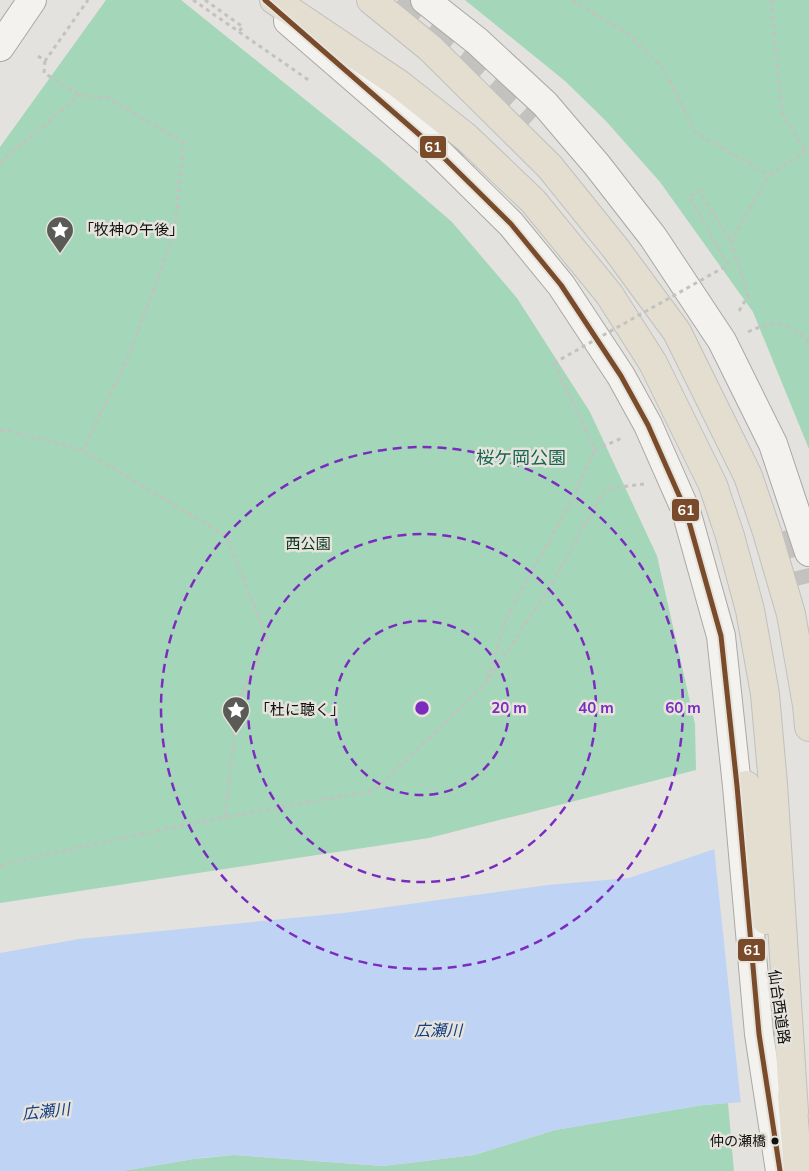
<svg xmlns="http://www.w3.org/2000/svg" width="809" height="1171" font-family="Mulish,'Noto Sans JP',sans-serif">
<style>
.green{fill:#a4d6b9}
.water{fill:#bfd3f4}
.pier{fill:#e3e2de}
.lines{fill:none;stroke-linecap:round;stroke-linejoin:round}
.highway-tunnel{stroke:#c4c2bf;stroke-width:28;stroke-dasharray:28 14;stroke-linecap:butt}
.secondary-casing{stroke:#a8a8a5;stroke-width:30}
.highway-casing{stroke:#c0c0be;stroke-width:30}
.path{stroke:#c2c2c1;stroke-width:3;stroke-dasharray:4 4;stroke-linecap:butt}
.secondary{stroke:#f4f2ee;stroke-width:28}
.highway{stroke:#e4ded1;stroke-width:28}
.path-bridge{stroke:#c2c2c1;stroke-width:3;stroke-dasharray:4 4;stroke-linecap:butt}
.bus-1-casing{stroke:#e5e3dc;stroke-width:9}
.bus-1{stroke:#7a4b2a;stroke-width:5}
.ring{fill:none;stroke:#7b2cbf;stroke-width:2.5;stroke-dasharray:9 6}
.bus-dot{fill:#11100e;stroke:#e5e3dc;stroke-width:2}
.labels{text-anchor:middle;stroke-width:5;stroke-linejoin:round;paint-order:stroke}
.bus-label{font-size:14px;fill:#11100e;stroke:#e5e3dc;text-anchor:end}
.poi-label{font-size:15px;fill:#11100e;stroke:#e5e3dc;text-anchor:start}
.park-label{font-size:15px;fill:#083520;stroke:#e5e3dc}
.street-label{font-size:15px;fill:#11100e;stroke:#e5e3dc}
.water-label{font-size:16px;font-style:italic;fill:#123d81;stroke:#e5e3dc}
.quarter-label{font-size:18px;fill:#186653;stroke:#e5e3dc}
.centre{fill:#7b2cbf;stroke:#e5e3dc;stroke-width:2.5}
.ring-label{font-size:15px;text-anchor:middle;font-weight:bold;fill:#7b2cbf;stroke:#e5e3dc;stroke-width:5;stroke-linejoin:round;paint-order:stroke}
.line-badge{stroke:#e5e3dc;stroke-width:2}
.badge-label{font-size:14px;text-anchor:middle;font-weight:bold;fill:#fff}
</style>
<rect width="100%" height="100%" fill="#e3e2de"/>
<path class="green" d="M 106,0 L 181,0 L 379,159 L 452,222 L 517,298 L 590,412 L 657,556 L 695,724 L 696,770 L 429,838 L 0,903 L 0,147 Z
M 465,0 L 809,0 L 809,449 L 753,312 L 660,182 L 605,120 L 565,81 Z
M 728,1103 L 734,1171 L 122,1171 L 194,1159 L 234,1155 L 383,1166 L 474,1155 L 555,1130 L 703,1105 Z"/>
<path class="water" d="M 809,817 L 809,1097 L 703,1105 L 555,1130 L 474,1155 L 383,1166 L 234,1155 L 200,1158 L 122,1171 L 0,1171 L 0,953 L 79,939 L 344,913 L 548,885 L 629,878 Z"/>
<path class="pier" d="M 809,815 L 809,1100 L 741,1105 L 714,847 Z"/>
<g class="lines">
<path class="highway-tunnel" d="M 398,0 L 470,55 L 537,115
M 412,108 L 441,134 L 472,168
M 796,528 L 809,583"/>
<g class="secondary-casing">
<path id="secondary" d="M 425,0 L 477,41 L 545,104 L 597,165 L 653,237 L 722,341 L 773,444 L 809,552
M 288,21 L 430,144 L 511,224 L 561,285 L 621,376 L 648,425 L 686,511 L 721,636 L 737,786 L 759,1034 L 780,1171
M 0,47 L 32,0"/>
</g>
<g class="highway-casing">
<path id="highway" d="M 274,0 L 399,84 L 466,137 L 533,201 L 609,294 L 653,363 L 713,485 L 730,536 L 750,610 L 765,694 L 773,784 L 794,1112
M 371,0 L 430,48 L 550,167 L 616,249 L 677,332 L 748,476 L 767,532 L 791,614 L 807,705 L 809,727
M 746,785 L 766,920
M 792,1096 L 798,1171"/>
</g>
<path class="path" d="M 193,0 L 310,81
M 205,0 L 243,27 L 239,31
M 572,0 L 627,33 L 664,69 L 695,132 L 769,175 L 809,149
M 771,0 L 782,112 L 805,151
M 38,56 L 45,61 L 88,0
M 45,61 L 44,73 L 80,95 L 108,98 L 184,143 L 174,235 L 129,355 L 83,450
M 0,164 L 3,160 L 80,95
M 728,265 L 689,196 L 700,191 L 731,242
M 739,311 L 748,296 L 731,242 L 769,175
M 748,332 C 774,319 790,322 809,343
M 554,363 L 595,450 L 622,438
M 0,431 L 5,430 L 83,450 L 227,537 L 267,639 L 238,701 L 225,817
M 487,679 L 509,612 L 572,500 L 595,450
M 0,866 L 30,858 L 194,823 L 375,790 L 486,683 L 550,587 L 605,489 L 644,484"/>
<use href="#secondary" class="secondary"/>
<use href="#highway" class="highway"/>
<path class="path-bridge" d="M 554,363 L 728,265"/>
<g class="bus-1-casing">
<path id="bus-1" d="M 265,0 L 430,144 L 511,224 L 561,285 L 621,376 L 648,425 L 686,511 L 721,636 L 737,786 L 759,1034 L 780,1171"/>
</g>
<use href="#bus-1" class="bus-1"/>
</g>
<g class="ring">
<circle cx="422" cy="708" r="87"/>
<circle cx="422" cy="708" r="174"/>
<circle cx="422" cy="708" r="261"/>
</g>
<defs>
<g id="sight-pin" transform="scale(1.4375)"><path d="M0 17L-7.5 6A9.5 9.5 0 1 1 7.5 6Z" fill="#5a5a57" stroke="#e5e3dc"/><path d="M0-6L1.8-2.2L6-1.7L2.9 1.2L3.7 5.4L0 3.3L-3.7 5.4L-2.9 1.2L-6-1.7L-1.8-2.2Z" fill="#fff"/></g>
</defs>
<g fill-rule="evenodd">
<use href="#sight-pin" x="60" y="230"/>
<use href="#sight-pin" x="236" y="710"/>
</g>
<circle class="bus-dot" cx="775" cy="1141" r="4.5"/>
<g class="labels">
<g class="bus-label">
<text x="766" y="1146">仲の瀬橋</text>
</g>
<g class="poi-label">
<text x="79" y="235">「牧神の午後」</text>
<text x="255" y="715">「杜に聴く」</text>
</g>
<g class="park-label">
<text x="308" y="549">西公園</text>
</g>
<g class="street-label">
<text transform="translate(779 1007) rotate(82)" y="5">仙台西道路</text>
</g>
<g class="water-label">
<text x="438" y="1036">広瀬川</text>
<text transform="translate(46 1111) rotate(-6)" y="6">広瀬川</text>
</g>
<g class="quarter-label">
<text x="521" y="464">桜ケ岡公園</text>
</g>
</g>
<circle cx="422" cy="708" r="8" class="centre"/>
<g class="ring-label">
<text x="509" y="713">20 m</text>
<text x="596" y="713">40 m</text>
<text x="683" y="713">60 m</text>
</g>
<g class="line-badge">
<rect x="419" y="135" width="28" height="24" rx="5" fill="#7a4b2a"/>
<rect x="671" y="498" width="29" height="24" rx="5" fill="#7a4b2a"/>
<rect x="737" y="938" width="29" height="24" rx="5" fill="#7a4b2a"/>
</g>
<g class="badge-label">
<text x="433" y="152">61</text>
<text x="686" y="515">61</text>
<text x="752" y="955">61</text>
</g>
</svg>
